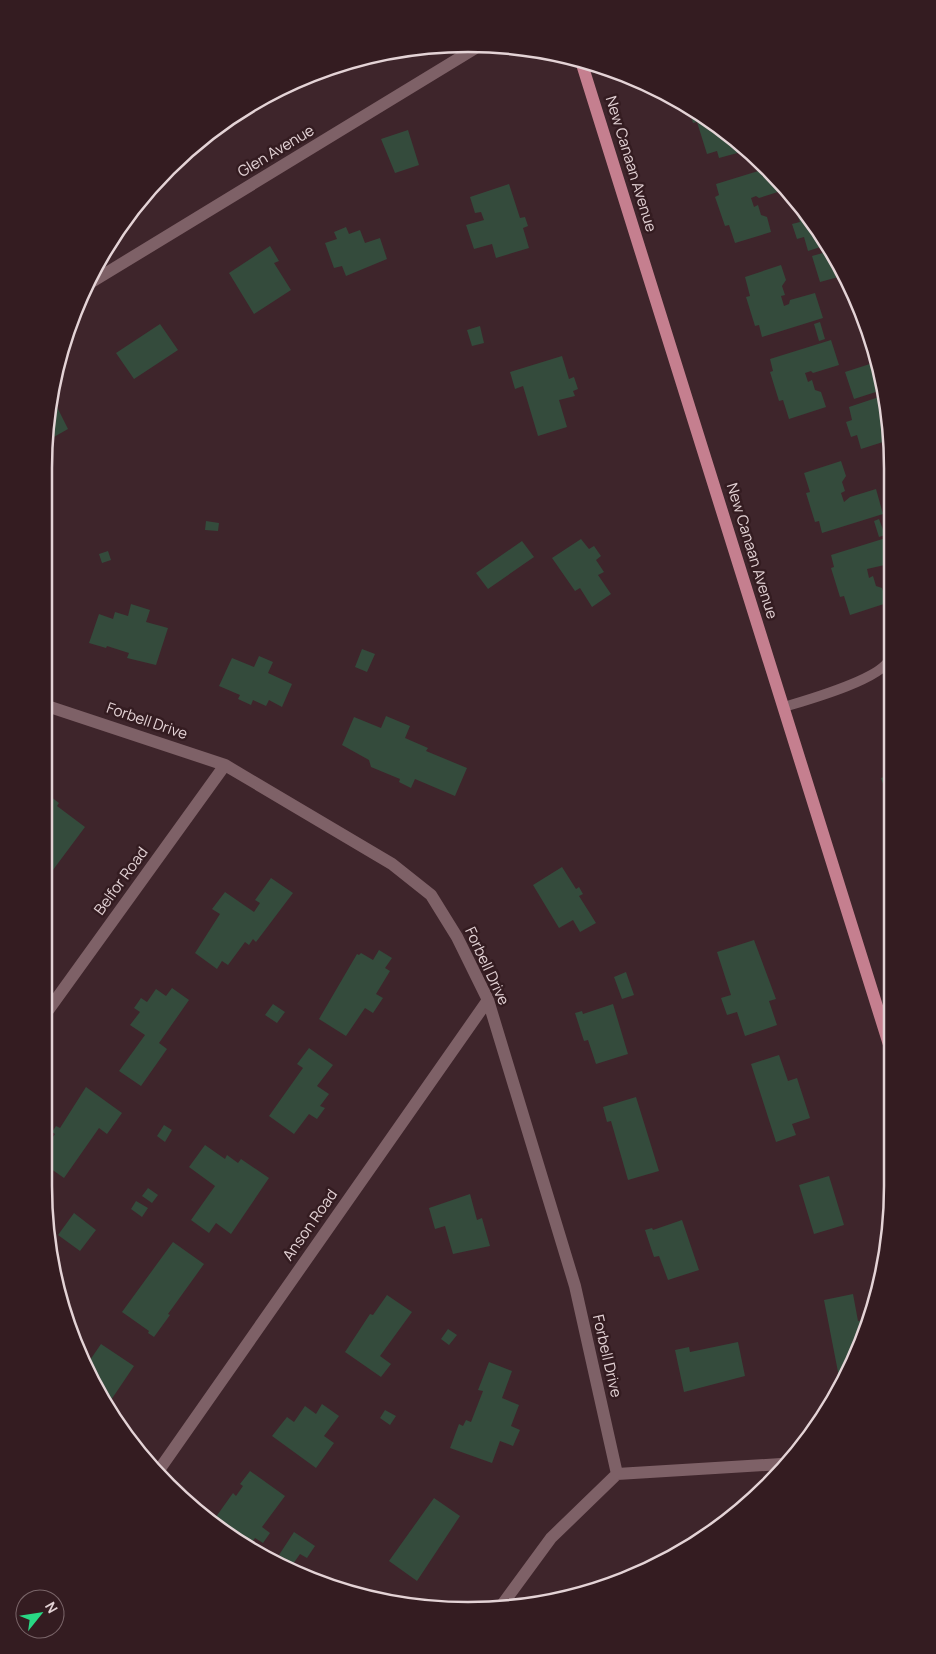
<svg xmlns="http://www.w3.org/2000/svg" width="936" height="1654" font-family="Manrope,sans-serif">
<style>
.building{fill:#344b3c}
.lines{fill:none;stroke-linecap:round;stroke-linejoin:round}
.lane{stroke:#7e6167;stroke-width:10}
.street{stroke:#7e6167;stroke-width:12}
.primary{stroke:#c57f8f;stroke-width:12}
.labels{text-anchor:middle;stroke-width:5;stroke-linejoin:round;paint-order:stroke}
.street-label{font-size:15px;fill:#e4d3d6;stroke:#341c21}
.rim{fill:none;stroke:#e4d3d6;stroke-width:2.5}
</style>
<rect width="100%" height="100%" fill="#3e252b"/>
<path class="building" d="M 688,107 L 739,145 L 741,152 L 719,158 L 717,151 L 707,154 L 697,122 L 693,123 Z
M 408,130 L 419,165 L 395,173 L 381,139 Z
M 768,168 L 784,190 L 759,198 L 756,196 L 751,198 L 754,207 L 758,205 L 761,215 L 767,217 L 771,232 L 735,243 L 729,225 L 725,226 L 715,197 L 719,195 L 716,184 Z
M 509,184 L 520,218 L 525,217 L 528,226 L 523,228 L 529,248 L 496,258 L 492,244 L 474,249 L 466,225 L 484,220 L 481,212 L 475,213 L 470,197 Z
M 800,207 L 821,233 L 827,245 L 808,251 L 804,237 L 797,239 L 792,224 L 800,222 L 795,209 Z
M 346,227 L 349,234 L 360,230 L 365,243 L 380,238 L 387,259 L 346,276 L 342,266 L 334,268 L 325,243 L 337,239 L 334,232 Z
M 270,246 L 279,261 L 274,263 L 291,290 L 254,314 L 229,273 Z
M 830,251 L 842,276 L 820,282 L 812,256 Z
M 781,265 L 786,280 L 782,286 L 785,295 L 781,296 L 784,306 L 789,304 L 790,300 L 815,293 L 823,318 L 762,337 L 759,325 L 755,326 L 746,297 L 750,296 L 745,277 Z
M 820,322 L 825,339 L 819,341 L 814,324 Z
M 160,324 L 178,350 L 134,379 L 116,353 Z
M 480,326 L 484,343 L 472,346 L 467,330 Z
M 831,340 L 839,365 L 813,373 L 811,371 L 805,373 L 808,382 L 812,380 L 815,390 L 821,392 L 826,407 L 789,419 L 783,400 L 779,401 L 770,372 L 773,371 L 770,359 Z
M 562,356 L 569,379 L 574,377 L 578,389 L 573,391 L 575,396 L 559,400 L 567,427 L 538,436 L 523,386 L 515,389 L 510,372 Z
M 873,363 L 882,390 L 854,399 L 845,372 Z
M 885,395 L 889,413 L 889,448 L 885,450 L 883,442 L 861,449 L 857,435 L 851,437 L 846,422 L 852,420 L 849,407 Z
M 54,401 L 68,429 L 45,442 L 51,403 Z
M 841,461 L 846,476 L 842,482 L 845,491 L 841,493 L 844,502 L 850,497 L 876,489 L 883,514 L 822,533 L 819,521 L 815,522 L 806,493 L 810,492 L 804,473 Z
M 879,519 L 885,535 L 879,537 L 874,521 Z
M 206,521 L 219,523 L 218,531 L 205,530 Z
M 889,537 L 889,564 L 867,569 L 869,578 L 873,576 L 876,586 L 882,588 L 887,603 L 850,615 L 844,596 L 840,597 L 831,568 L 834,567 L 831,555 Z
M 581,539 L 589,549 L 594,546 L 601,556 L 596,560 L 604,572 L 598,575 L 611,594 L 592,607 L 580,588 L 575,591 L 552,558 Z
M 522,541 L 534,557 L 488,589 L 476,573 Z
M 108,551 L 111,560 L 102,563 L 99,554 Z
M 131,604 L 150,610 L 146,622 L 168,628 L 156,665 L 127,658 L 129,653 L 107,646 L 106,648 L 89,643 L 99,614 L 113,619 L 115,612 L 128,616 Z
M 362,649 L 375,654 L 367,672 L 355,667 Z
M 259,656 L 273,662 L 268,673 L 292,684 L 282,707 L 269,700 L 266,706 L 253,700 L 251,705 L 238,699 L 240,695 L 219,686 L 232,658 L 254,667 Z
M 386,716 L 410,726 L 405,738 L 428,748 L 426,751 L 467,768 L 455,796 L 415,779 L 411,788 L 399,782 L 400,779 L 371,767 L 369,760 L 342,745 L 354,717 L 381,728 Z
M 890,775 L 890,805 L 881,778 Z
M 46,793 L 59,803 L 57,806 L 85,827 L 44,882 Z
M 562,867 L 576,889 L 579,887 L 583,894 L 579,896 L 596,923 L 580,932 L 573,920 L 559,928 L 533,885 Z
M 271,878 L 293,893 L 256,942 L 253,939 L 249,945 L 245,942 L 228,965 L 222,961 L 217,969 L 195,953 L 220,914 L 212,909 L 225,892 L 254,912 L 260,903 L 255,900 Z
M 754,940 L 776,999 L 769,1001 L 777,1025 L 745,1036 L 737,1012 L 727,1015 L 721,998 L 731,995 L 717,952 Z
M 379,950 L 392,958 L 385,968 L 390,971 L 376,994 L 383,998 L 373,1013 L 365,1008 L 346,1036 L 319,1019 L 357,954 L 359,955 L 361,953 L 373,960 Z
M 626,972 L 634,995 L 622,999 L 614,977 Z
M 172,988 L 189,1000 L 159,1043 L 167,1049 L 141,1086 L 119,1071 L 145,1035 L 130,1025 L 140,1012 L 134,1008 L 141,998 L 147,1002 L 156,989 L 166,996 Z
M 273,1004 L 285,1012 L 277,1023 L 265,1015 Z
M 613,1004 L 628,1054 L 596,1064 L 588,1040 L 584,1041 L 575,1013 L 582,1011 L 583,1014 Z
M 309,1048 L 333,1065 L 317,1086 L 329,1094 L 320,1106 L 325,1108 L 317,1119 L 309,1114 L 294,1134 L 269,1116 L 303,1068 L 297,1064 Z
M 779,1055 L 788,1081 L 797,1078 L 810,1118 L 792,1124 L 796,1135 L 776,1142 L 751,1064 Z
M 86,1087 L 122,1113 L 107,1134 L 99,1128 L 64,1178 L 44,1164 L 44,1149 L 55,1134 L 52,1132 L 56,1126 L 60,1128 Z
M 636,1097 L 659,1171 L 628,1180 L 611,1121 L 607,1122 L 603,1107 Z
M 164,1125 L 172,1130 L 165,1142 L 157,1136 Z
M 205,1145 L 225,1159 L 227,1155 L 238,1163 L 241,1159 L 269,1178 L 231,1234 L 216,1223 L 209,1233 L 191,1220 L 215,1186 L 189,1167 Z
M 829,1176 L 844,1225 L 814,1234 L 799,1185 Z
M 148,1188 L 158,1195 L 152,1203 L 142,1196 Z
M 470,1194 L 477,1220 L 482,1218 L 490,1246 L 453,1254 L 445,1226 L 435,1229 L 429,1208 Z
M 136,1201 L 148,1208 L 142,1217 L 131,1209 Z
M 74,1213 L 96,1230 L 80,1251 L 58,1235 Z
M 682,1220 L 699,1270 L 668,1280 L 659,1256 L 654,1257 L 645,1230 L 652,1228 L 653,1230 Z
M 173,1242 L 204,1264 L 168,1314 L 170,1315 L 154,1337 L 148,1333 L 149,1331 L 122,1312 Z
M 853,1294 L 858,1321 L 871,1319 L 846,1376 L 839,1377 L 824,1300 Z
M 387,1295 L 412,1312 L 380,1356 L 391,1364 L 381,1377 L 345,1352 L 370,1314 L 373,1315 Z
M 448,1329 L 457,1335 L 449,1345 L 441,1339 Z
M 738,1342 L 745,1376 L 684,1392 L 675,1350 L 689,1347 L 690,1352 Z
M 101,1344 L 134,1366 L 109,1403 L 88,1363 Z
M 489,1362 L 512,1371 L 502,1398 L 519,1405 L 511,1426 L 520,1430 L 513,1446 L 500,1441 L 492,1463 L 450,1448 L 459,1424 L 463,1426 L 466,1420 L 471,1422 L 483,1391 L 478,1390 Z
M 322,1404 L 339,1416 L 324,1436 L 334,1443 L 316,1468 L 272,1436 L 287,1417 L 294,1422 L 305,1406 L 316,1414 Z
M 385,1410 L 396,1416 L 390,1425 L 380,1418 Z
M 250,1471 L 285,1496 L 262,1527 L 270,1533 L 263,1543 L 255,1538 L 249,1546 L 232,1539 L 213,1521 L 233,1493 L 236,1496 L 243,1486 L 240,1484 Z
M 434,1498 L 460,1516 L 417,1581 L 389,1561 Z
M 294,1532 L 315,1546 L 307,1558 L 300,1554 L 293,1564 L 279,1555 Z
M 278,1556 L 288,1563 L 288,1564 L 276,1559 Z
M 369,1592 L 377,1598 L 365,1596 Z"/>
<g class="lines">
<path class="lane" d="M 784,707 C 807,700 879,680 889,660"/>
<path class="street" d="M 90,283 L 479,46
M 44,705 L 225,765 L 392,864 L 431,895 L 457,937 L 488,1000 L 575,1286 L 617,1474 L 551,1538 L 499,1609
M 44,1016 L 225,765
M 159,1470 L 488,1000
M 617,1474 L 781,1464"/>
<path class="primary" d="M 581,61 L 891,1051"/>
</g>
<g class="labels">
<g class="street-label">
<text transform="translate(276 151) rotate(-31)" y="5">Glen Avenue</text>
<text transform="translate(631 164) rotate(73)" y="5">New Canaan Avenue</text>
<text transform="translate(752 551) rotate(73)" y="5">New Canaan Avenue</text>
<text transform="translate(147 721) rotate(19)" y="5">Forbell Drive</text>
<text transform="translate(121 881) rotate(-54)" y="5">Belfor Road</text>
<text transform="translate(487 966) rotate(65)" y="5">Forbell Drive</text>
<text transform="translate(310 1225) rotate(-55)" y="5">Anson Road</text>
<text transform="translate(607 1356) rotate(77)" y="5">Forbell Drive</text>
</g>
</g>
<path d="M0 0H936V1654H0ZM468 52H468A416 416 0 0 1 884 468V1186A416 416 0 0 1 468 1602H468A416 416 0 0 1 52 1186V468A416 416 0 0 1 468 52Z" fill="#341c21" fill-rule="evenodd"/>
<path class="rim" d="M468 52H468A416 416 0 0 1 884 468V1186A416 416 0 0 1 468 1602H468A416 416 0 0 1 52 1186V468A416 416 0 0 1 468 52Z"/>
<g transform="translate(40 1614) rotate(60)"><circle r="24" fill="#341c21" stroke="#7a6569"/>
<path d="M0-4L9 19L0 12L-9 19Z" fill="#29d885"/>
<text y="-8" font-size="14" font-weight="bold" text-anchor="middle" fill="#e4d3d6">N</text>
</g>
</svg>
